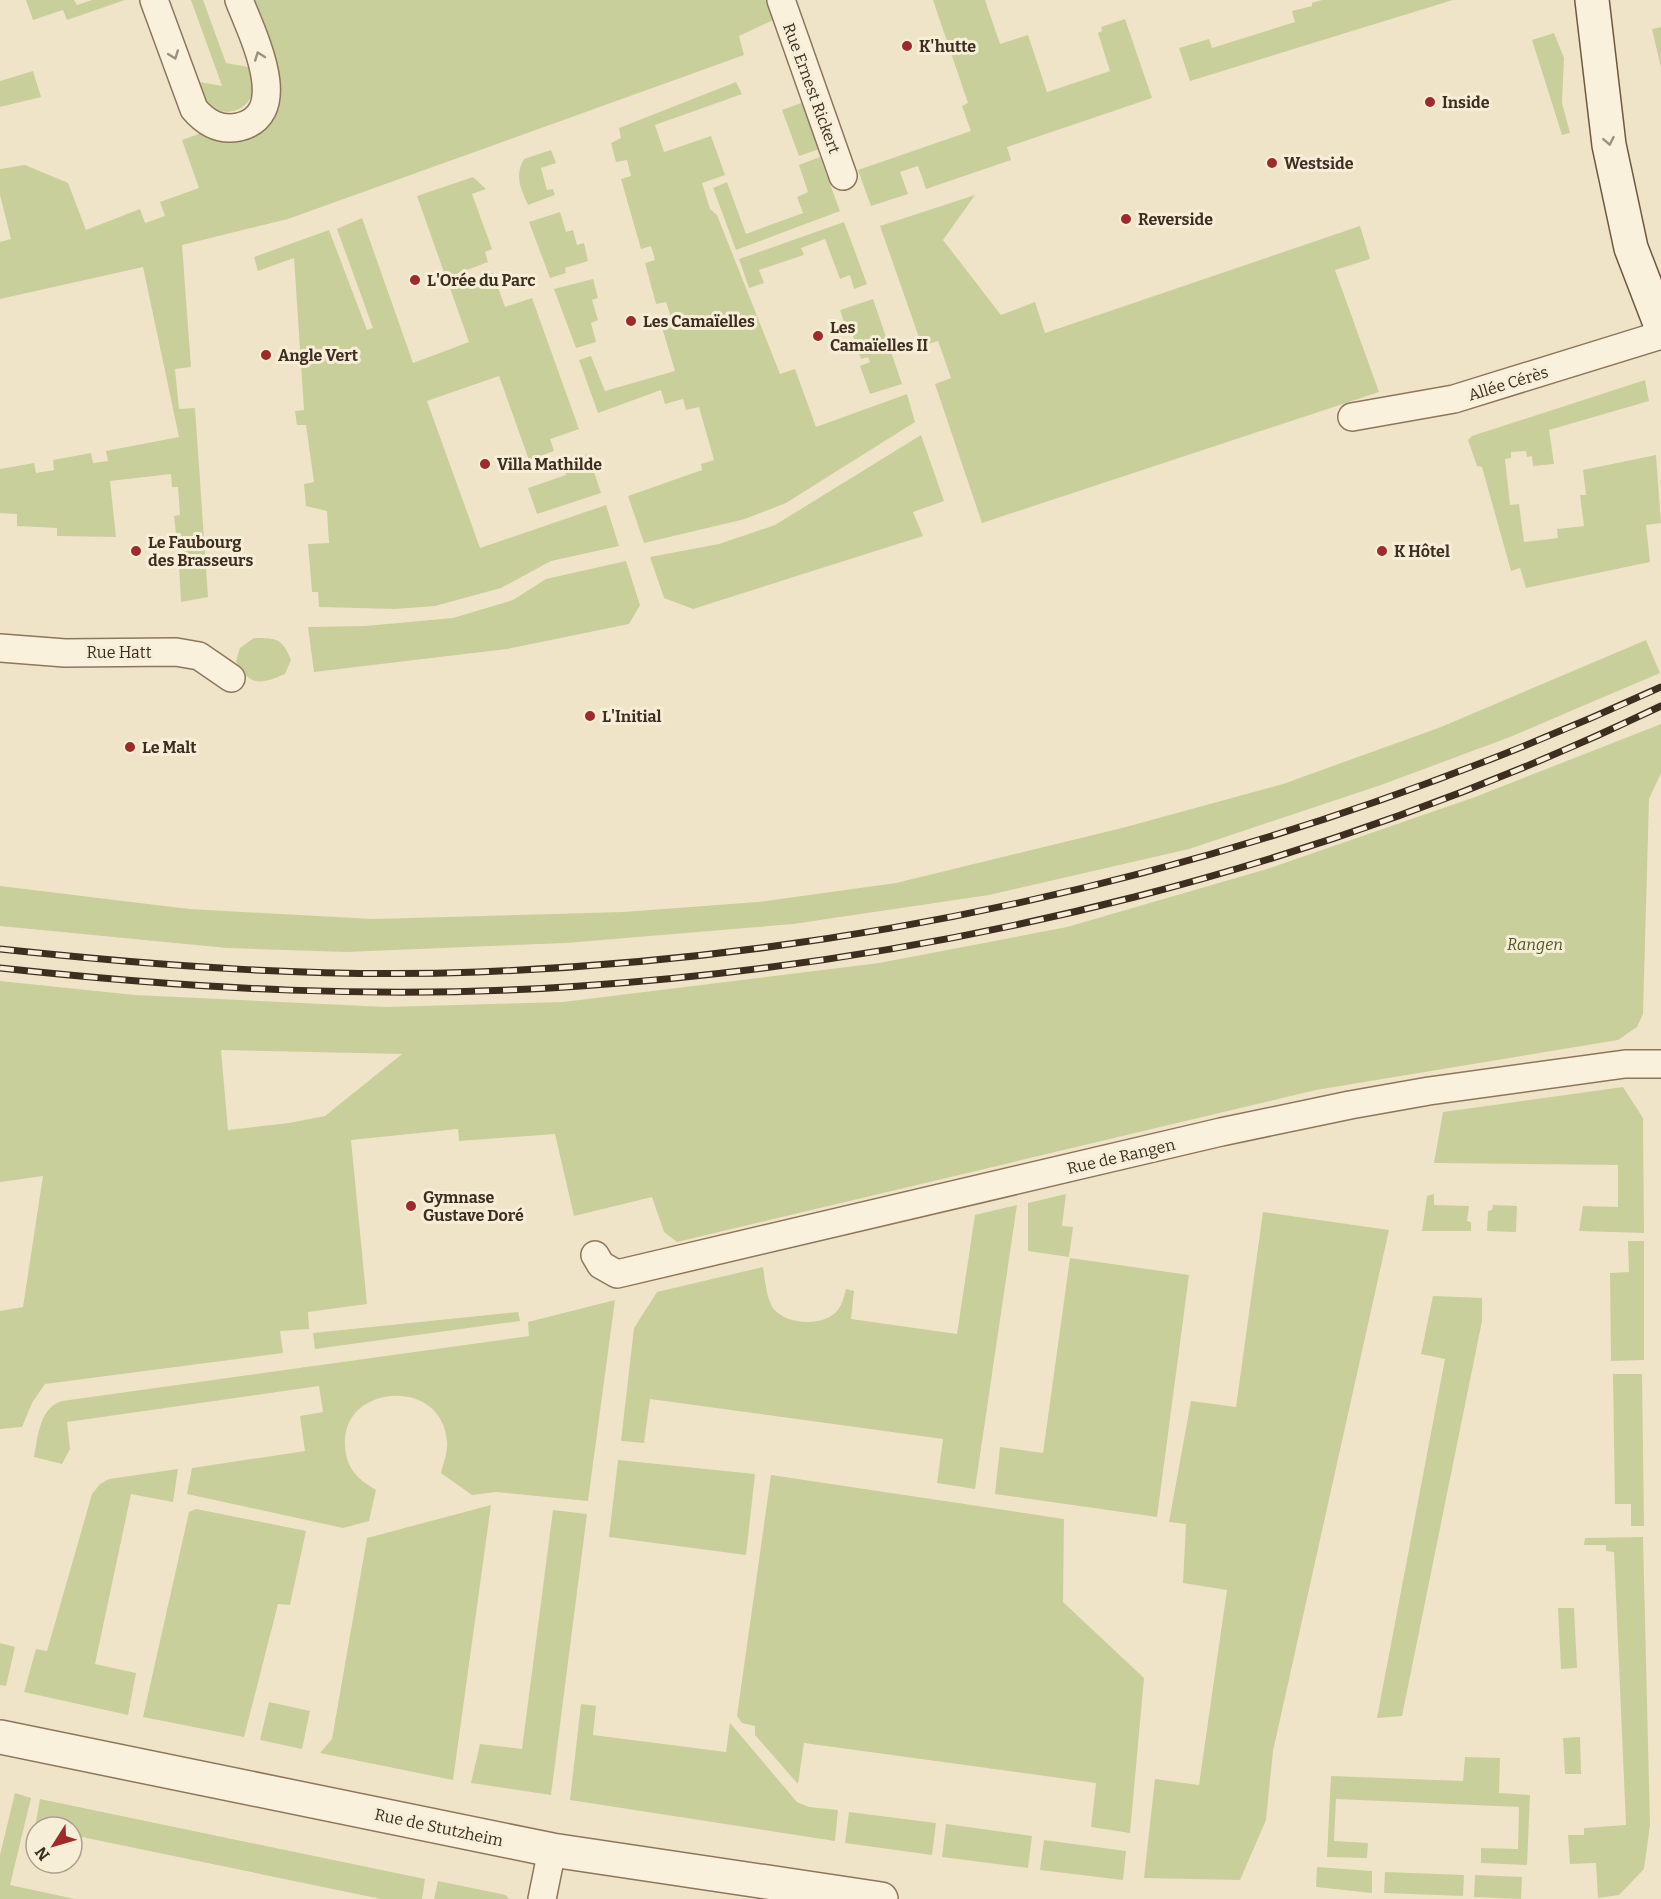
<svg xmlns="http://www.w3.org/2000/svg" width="1661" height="1899" font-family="Bitter,serif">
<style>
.green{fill:#c9cf9b;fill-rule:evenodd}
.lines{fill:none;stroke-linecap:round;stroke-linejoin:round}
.minor-casing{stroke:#8d765c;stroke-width:30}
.tertiary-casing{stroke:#8d765c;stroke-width:36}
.secondary-casing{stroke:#6f573f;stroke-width:36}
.minor{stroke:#faf1dc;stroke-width:27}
.tertiary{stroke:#faf1dc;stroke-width:33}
.secondary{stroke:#faf1dc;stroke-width:33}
.rail-casing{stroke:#3d2e20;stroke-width:7}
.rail{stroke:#f7eed8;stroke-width:4.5;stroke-dasharray:14;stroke-linecap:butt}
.oneway{stroke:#9c907e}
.poi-dot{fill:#9e2a2b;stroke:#f7eed8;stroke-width:2}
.labels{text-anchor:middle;stroke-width:6;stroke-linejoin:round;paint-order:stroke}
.poi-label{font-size:16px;font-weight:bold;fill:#3d2e20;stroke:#f7eed8;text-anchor:start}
.street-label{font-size:16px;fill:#3d2e20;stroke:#f7eed8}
.park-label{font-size:16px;font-style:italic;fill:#4d5a26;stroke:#f7eed8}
</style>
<rect width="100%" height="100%" fill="#f0e4c8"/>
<path class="green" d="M 26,0 L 74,0 L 77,5 L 92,0 L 125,0 L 67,20 L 63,10 L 33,20 Z
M 191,0 L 203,0 L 226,63 L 248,67 C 250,74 253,82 253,90 C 250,111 223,119 209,104 C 204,98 202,89 200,82 L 222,86 Z
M 251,0 L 768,0 L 775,19 L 739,36 L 744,55 L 288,219 L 182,245 L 191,367 L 175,369 L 179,409 L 195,408 L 208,597 L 181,602 L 179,565 L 184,564 L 181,533 L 176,534 L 174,516 L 180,515 L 178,487 L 172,487 L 171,474 L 110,481 L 116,537 L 57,536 L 57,528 L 17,526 L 17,514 L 0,513 L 0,469 L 34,463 L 36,473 L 54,470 L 53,460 L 91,453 L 93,463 L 108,461 L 106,451 L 179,437 L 143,267 L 0,299 L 0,242 L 11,239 L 0,195 L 0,169 L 25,165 L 68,183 L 86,230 L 140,209 L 145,223 L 165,216 L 160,202 L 199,188 L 182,140 L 204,132 L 259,129 Z
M 933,0 L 985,0 L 1000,44 L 1028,35 L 1047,92 L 1110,71 L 1098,33 L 1102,31 L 1101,27 L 1125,19 L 1152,98 L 1007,147 L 1011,160 L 926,189 L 918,166 L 900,172 L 908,194 L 871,206 L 858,170 L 971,131 L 962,106 L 968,103 Z
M 1322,0 L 1453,0 L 1190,81 L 1179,48 L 1209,39 L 1212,48 L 1295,22 L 1292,11 L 1312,6 L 1312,3 Z
M 1661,27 L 1661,68 L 1652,29 Z
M 1554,33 L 1564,58 L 1562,103 L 1570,133 L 1562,135 L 1532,40 Z
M 33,71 L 41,97 L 0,107 L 0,81 Z
M 736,82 L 742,94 L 655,125 L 664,152 L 711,136 L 725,175 L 702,183 L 710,209 L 717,215 L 780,374 L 795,369 L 816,427 L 907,394 L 915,422 L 786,503 L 745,519 L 644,543 L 628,496 L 702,470 L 701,464 L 714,460 L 699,407 L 686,410 L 683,399 L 665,404 L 661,390 L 598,413 L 579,360 L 591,356 L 605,391 L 675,371 L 661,324 L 672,320 L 666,302 L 656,304 L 645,263 L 655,260 L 651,246 L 641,249 L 621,179 L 631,176 L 627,160 L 616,162 L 611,143 L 621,138 L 619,128 Z
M 812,99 L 815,107 L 805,112 L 815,140 L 825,136 L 828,146 L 799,156 L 782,110 Z
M 551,150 L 556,163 L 541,168 L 547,190 L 553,189 L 555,195 L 528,205 C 521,189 514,176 524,159 Z
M 820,157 L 840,211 L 736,250 L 713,188 L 727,182 L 746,234 L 803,213 L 797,197 L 808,192 L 799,165 Z
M 473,177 L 486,189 L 472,194 L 492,249 L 485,252 L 488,262 L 446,278 L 417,196 Z
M 975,195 L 943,240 L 1001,315 L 1035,302 L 1045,333 L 1360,226 L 1370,259 L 1335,270 L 1379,392 L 982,523 L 935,384 L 951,378 L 938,341 L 922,346 L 880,226 Z
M 560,212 L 566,232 L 573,230 L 577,245 L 584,243 L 588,261 L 565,268 L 566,273 L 550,278 L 529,222 Z
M 362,218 L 413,363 L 469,342 L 450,288 L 493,273 L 505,307 L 532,298 L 579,429 L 550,439 L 554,451 L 529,460 L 499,376 L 427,401 L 480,548 L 606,505 L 619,546 L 551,561 L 501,588 L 435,606 L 395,609 L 319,607 L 318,592 L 312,592 L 308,544 L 329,543 L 327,511 L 306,506 L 304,484 L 314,482 L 306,425 L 297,425 L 295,411 L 304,410 L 294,258 L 258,271 L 254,257 L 329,230 L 367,330 L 373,328 L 337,229 Z
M 844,222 L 867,284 L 854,289 L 850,275 L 840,279 L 825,239 L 801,248 L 804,255 L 759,270 L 764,283 L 749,288 L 739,259 Z
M 593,279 L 598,298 L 592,300 L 598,320 L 591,323 L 596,342 L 576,348 L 554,289 Z
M 873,299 L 902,384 L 870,394 L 860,366 L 870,362 L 868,357 L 861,359 L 851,330 L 847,331 L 840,310 Z
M 1645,380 L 1649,401 L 1549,430 L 1554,464 L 1533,466 L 1532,456 L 1527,457 L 1526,451 L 1511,452 L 1511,458 L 1505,459 L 1510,505 L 1519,504 L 1524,542 L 1558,538 L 1557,529 L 1584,526 L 1580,495 L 1586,495 L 1583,470 L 1656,455 L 1661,523 L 1646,525 L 1650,562 L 1526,588 L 1520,568 L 1511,571 L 1482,467 L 1477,466 L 1468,440 L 1472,436 Z
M 921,435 L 944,501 L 913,512 L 923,536 L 693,609 L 664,598 L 650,557 L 719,544 L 775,525 Z
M 588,454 L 601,493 L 537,514 L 528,488 L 566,475 L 562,463 Z
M 626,561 L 640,605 L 629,624 L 507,649 L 314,672 L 308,627 L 365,626 L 453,618 L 513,600 L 546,579 Z
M 254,638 C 277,638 282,638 291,660 L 285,674 C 261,685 248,686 236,661 L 240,648 Z
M 1646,640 L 1660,673 L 1510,737 L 1381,785 L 1189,849 L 989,895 L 793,924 L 566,943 L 346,952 L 227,948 L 0,926 L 0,886 L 189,909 L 373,919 L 623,912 L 758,902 L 896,883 L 1122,828 L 1283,784 L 1441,727 Z
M 1661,724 L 1661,773 L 1649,799 L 1643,1014 L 1637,1027 L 1618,1040 L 1316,1090 L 677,1242 L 664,1232 L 652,1197 L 574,1216 L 555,1134 L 459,1141 L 458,1129 L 351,1140 L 367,1304 L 308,1312 L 309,1329 L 280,1331 L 283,1353 L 45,1384 L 32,1403 L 22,1427 L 0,1429 L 0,1311 L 23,1307 L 43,1176 L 0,1182 L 0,981 L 135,995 L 386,1007 L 563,1002 L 879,963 L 1067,927 L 1267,869 L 1475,797 ZM 221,1050 L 402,1054 L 325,1116 L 289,1123 L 228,1130 Z
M 1623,1087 L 1643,1118 L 1644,1233 L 1579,1231 L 1583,1206 L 1618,1207 L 1618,1165 L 1434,1163 L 1443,1112 Z
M 1066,1194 L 1062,1226 L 1073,1227 L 1069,1257 L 1028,1251 L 1028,1203 Z
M 1434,1194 L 1434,1205 L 1469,1206 L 1467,1221 L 1471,1222 L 1471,1231 L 1422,1231 L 1427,1196 Z
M 1017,1205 L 975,1489 L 937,1483 L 943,1439 L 650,1399 L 644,1443 L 621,1441 L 634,1328 L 657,1292 L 763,1267 C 765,1279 766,1297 773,1308 C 786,1325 823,1327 837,1311 C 842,1305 844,1297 846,1289 L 854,1291 L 851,1319 L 957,1334 L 975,1215 Z
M 1493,1205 L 1517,1206 L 1516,1232 L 1487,1231 L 1488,1211 L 1492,1210 Z
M 1263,1212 L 1389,1230 L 1273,1751 L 1266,1820 L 1240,1880 L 1144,1878 L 1155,1779 L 1199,1785 L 1227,1590 L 1183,1583 L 1186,1524 L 1169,1522 L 1191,1401 L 1236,1407 Z
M 1628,1241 L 1644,1241 L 1644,1360 L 1611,1361 L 1610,1273 L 1629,1272 Z
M 1070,1258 L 1189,1275 L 1157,1517 L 995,1494 L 1000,1447 L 1043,1453 Z
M 1433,1296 L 1482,1298 L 1482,1321 L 1402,1716 L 1377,1718 L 1445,1359 L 1421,1354 Z
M 615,1300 L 588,1501 L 496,1492 L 472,1495 L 441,1473 C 443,1464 448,1452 447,1442 C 443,1376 342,1384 345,1444 C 346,1468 356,1478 376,1490 L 369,1521 L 343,1528 L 187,1494 L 192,1468 L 305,1451 L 300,1416 L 323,1412 L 319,1386 L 67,1422 L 70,1449 L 62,1464 L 34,1457 C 38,1437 39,1408 62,1401 L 529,1336 L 528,1322 Z
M 518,1312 L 520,1321 L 315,1349 L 313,1333 Z
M 1613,1374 L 1642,1374 L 1644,1526 L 1631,1526 L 1631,1504 L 1615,1504 Z
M 618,1460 L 755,1474 L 746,1555 L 609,1537 Z
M 178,1469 L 173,1502 L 131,1494 L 95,1664 L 136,1673 L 128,1715 L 24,1692 L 36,1649 L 47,1651 L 92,1494 L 100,1484 L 109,1479 Z
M 771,1475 L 1064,1519 L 1063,1602 L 1144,1678 L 1130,1833 L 1091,1827 L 1096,1783 L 804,1743 L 798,1784 L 755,1735 L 755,1726 L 742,1723 L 737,1716 Z
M 491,1505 L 453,1780 L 320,1753 L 332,1739 L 367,1538 Z
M 196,1509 L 306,1531 L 290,1605 L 278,1604 L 244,1737 L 143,1717 L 189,1512 Z
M 553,1510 L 587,1514 L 551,1795 L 471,1783 L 480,1744 L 522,1749 Z
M 1643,1537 L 1650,1825 L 1644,1869 L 1619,1895 L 1598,1898 L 1596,1863 L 1570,1864 L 1568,1835 L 1584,1835 L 1584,1828 L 1626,1825 L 1614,1552 L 1606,1551 L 1606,1545 L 1584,1545 L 1585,1538 Z
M 1558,1608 L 1574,1608 L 1577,1668 L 1561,1669 Z
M 0,1643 L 15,1647 L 6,1686 L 0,1685 Z
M 269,1702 L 310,1711 L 302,1749 L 260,1740 Z
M 581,1704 L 596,1706 L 593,1735 L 726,1752 L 730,1723 L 797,1802 L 809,1807 L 838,1810 L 835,1841 L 570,1800 Z
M 1580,1737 L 1581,1774 L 1565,1774 L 1563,1738 Z
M 1465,1757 L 1500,1758 L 1499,1793 L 1530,1795 L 1527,1865 L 1481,1863 L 1481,1848 L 1518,1849 L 1519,1807 L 1336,1799 L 1334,1841 L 1368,1843 L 1367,1858 L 1327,1857 L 1331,1776 L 1463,1781 Z
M 15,1793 L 31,1798 L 10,1885 L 75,1899 L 0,1899 L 0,1855 Z
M 40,1799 L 425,1879 L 422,1899 L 381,1899 L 72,1835 L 72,1827 L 35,1827 Z
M 849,1812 L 936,1823 L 932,1855 L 845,1843 Z
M 946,1824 L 1032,1836 L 1028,1868 L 942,1857 Z
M 1044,1840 L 1126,1851 L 1123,1880 L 1040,1870 Z
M 1317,1867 L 1372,1871 L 1372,1893 L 1316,1887 Z
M 1385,1872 L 1464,1875 L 1463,1896 L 1384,1893 Z
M 1475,1875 L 1522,1877 L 1521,1899 L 1474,1897 Z
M 438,1881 L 506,1895 L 509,1899 L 434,1899 Z"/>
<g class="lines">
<g class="minor-casing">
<path id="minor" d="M 154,0 L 194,109 C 206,123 220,131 239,127 C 294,114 251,32 239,0
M 781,0 L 843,176
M 1352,417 L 1454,399 L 1661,335
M 0,648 L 65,653 L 176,652 L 199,656 L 231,678
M 595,1255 L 601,1265 L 617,1274 L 1221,1132 L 1350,1105 L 1429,1091 L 1625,1064 L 1661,1064
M 542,1899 L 552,1850"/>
</g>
<g class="tertiary-casing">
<path id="tertiary" d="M 0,1737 L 552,1850 L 881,1899"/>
</g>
<g class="secondary-casing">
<path id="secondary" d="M 1592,0 L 1609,145 L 1631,248 L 1661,326"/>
</g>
<use href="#minor" class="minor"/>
<use href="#tertiary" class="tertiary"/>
<use href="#secondary" class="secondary"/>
<g class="rail-casing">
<path id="rail" d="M 0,949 C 159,966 319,978 478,972 C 890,956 1287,858 1661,687
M 0,968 C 193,989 388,1000 581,986 C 955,960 1323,868 1661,706"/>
</g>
<use href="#rail" class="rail"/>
</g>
<defs><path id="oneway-chevron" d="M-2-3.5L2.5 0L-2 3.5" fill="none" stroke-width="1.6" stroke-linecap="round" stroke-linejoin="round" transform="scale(1.5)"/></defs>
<g class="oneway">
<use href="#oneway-chevron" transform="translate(174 55) rotate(70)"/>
<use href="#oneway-chevron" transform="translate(259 56) rotate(-110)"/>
<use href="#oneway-chevron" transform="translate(1609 141) rotate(79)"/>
</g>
<g class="poi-dot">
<circle cx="907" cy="46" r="6"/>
<circle cx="1430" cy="102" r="6"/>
<circle cx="1272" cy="163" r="6"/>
<circle cx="1126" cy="219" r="6"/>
<circle cx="415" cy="280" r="6"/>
<circle cx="631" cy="321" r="6"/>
<circle cx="818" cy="336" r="6"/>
<circle cx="266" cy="355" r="6"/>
<circle cx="485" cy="464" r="6"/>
<circle cx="136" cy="551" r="6"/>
<circle cx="1382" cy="551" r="6"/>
<circle cx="590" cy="716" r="6"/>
<circle cx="130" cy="747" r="6"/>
<circle cx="411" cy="1206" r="6"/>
</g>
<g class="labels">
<g class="poi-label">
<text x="919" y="52">K'hutte</text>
<text x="1442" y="108">Inside</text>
<text x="1284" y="169">Westside</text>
<text x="1138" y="225">Reverside</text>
<text x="427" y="286">L'Orée du Parc</text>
<text x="643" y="327">Les Camaïelles</text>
<text x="830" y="333">Les<tspan x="830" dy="18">Camaïelles II</tspan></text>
<text x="278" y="361">Angle Vert</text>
<text x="497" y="470">Villa Mathilde</text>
<text x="148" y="548">Le Faubourg<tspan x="148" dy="18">des Brasseurs</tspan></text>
<text x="1394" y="557">K Hôtel</text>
<text x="602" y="722">L'Initial</text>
<text x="142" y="753">Le Malt</text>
<text x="423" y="1203">Gymnase<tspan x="423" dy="18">Gustave Doré</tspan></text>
</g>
<g class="street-label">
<text transform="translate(812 88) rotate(70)" y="6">Rue Ernest Rickert</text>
<text transform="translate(1508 383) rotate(-17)" y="6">Allée Cérès</text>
<text x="119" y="658">Rue Hatt</text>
<text transform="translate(1121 1156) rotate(-13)" y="6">Rue de Rangen</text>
<text transform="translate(439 1827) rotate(12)" y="6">Rue de Stutzheim</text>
</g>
<g class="park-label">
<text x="1535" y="950">Rangen</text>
</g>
</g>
<g transform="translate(54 1845) rotate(233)"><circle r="28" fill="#f7eed8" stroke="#ada18e" stroke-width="1.5"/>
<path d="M0-4.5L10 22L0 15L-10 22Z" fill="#9e2a2b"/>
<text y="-9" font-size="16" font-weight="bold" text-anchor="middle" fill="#3d2e20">N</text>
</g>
</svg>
